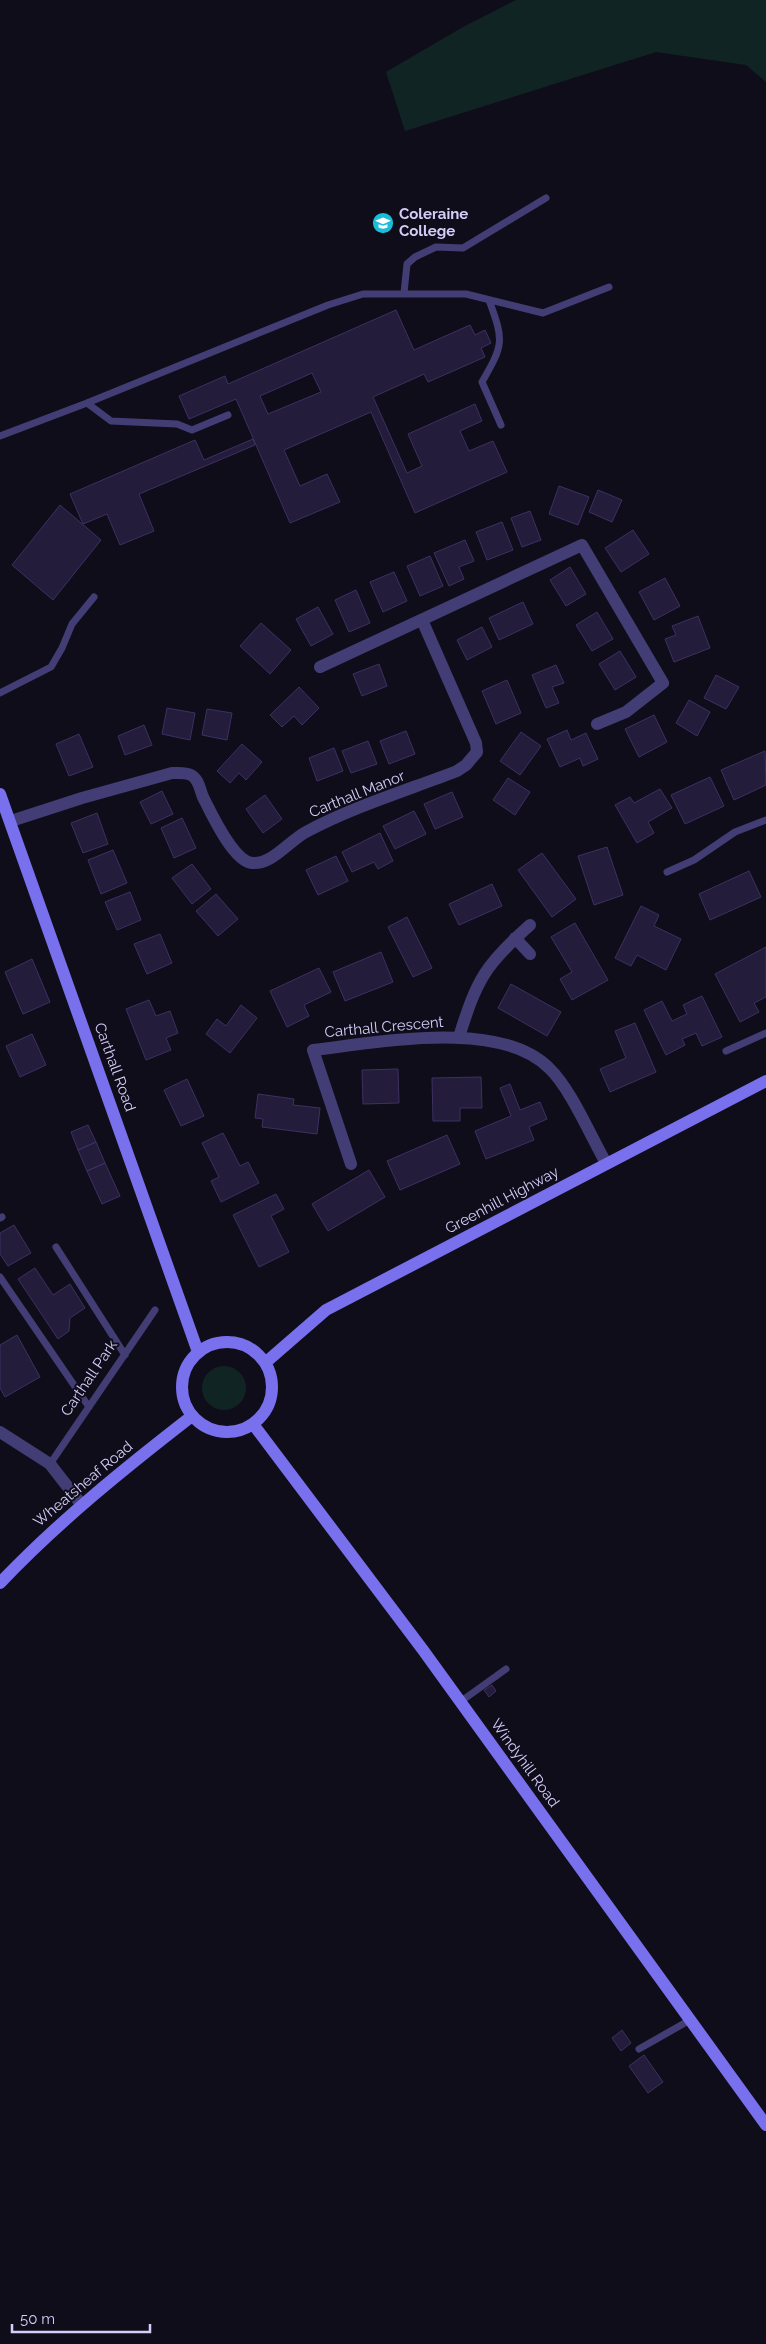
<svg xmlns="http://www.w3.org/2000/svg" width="766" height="2344" font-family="Raleway,sans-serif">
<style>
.green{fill:#112424}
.building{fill:#231c3a;stroke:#3d3063;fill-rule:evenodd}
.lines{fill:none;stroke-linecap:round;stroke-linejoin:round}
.lane{stroke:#423e75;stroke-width:7}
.street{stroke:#423e75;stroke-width:12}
.secondary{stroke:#7970ed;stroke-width:12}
.labels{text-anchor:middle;stroke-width:4;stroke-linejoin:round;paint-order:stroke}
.poi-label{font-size:15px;font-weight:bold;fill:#d4cdf9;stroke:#100d1b;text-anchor:start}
.street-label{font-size:15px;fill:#d4cdf9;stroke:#100d1b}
</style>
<rect width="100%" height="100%" fill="#100d1b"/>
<path class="green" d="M 516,0 L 766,0 L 766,82 L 746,65 L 656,52 L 405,131 L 386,72 L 463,27 Z
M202 1388a22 22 0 1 1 44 0a22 22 0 1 1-44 0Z"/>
<path class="building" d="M 396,310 L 414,350 L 470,325 L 475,335 L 485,330 L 491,343 L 481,348 L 485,357 L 428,382 L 424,374 L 373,397 L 407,473 L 422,466 L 408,434 L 475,404 L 482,421 L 460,431 L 469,451 L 493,441 L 507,472 L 415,513 L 371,412 L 284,450 L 300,486 L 327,474 L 340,502 L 290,523 L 236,399 L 189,419 L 179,396 L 225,376 L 228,384 ZM 312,373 L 321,392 L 268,414 L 260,396 Z
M 253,439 L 255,445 L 139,494 L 154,531 L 120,545 L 107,514 L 83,524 L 70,494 L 195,440 L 204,460 Z
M 559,486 L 589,497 L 578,525 L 549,514 Z
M 598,490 L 622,500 L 612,522 L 589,512 Z
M 60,505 L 101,540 L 53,600 L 12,565 Z
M 530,511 L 541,540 L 522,547 L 511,518 Z
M 502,522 L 513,550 L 487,560 L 476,532 Z
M 633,530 L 649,554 L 621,572 L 605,548 Z
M 465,540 L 474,561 L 459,567 L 464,579 L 449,586 L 434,553 Z
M 430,556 L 443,586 L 420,596 L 407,566 Z
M 570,567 L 586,594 L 566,606 L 550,580 Z
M 394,572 L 407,601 L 383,612 L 370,582 Z
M 665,578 L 680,606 L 654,620 L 639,592 Z
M 356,590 L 370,623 L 349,632 L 335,600 Z
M 523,602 L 533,624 L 499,640 L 489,618 Z
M 318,607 L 333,634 L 311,646 L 296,619 Z
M 597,612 L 613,639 L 592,651 L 576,625 Z
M 698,616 L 710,648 L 674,662 L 665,639 L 676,635 L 672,626 Z
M 261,623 L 291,650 L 270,674 L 240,646 Z
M 482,627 L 492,647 L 467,660 L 457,640 Z
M 620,651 L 636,677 L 615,690 L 599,664 Z
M 379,664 L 387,686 L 362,696 L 353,674 Z
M 556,665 L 564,683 L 552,687 L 559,703 L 546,708 L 532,675 Z
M 716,675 L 739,687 L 726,709 L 704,698 Z
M 507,680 L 521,713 L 496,724 L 482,691 Z
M 299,687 L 319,708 L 302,725 L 294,716 L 282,727 L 270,715 Z
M 689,700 L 710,712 L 697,736 L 676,723 Z
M 167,708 L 195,713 L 190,740 L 162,734 Z
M 207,709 L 232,713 L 227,740 L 202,735 Z
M 654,715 L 667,742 L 639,757 L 625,729 Z
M 144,725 L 152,745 L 125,755 L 118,736 Z
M 567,730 L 571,740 L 586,733 L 598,759 L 583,766 L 580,758 L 560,767 L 547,739 Z
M 406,731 L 415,754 L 389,764 L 380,741 Z
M 521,732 L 541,746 L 520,775 L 500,761 Z
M 79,734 L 93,767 L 69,776 L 56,744 Z
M 368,741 L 377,764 L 351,773 L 342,751 Z
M 242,744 L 262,762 L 246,780 L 239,773 L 230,783 L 217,771 Z
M 334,748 L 343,771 L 317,781 L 309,758 Z
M 765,751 L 766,785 L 734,800 L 721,770 Z
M 710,777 L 724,806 L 685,824 L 671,795 Z
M 508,778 L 530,792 L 515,815 L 493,800 Z
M 660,789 L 672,808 L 648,822 L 654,833 L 637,843 L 615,805 L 630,797 L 634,803 Z
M 162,791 L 173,814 L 151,824 L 140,802 Z
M 452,792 L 463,817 L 435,829 L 424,804 Z
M 265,795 L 282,819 L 263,833 L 246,809 Z
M 414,811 L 426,834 L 395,849 L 383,826 Z
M 97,813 L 108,844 L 83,853 L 71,823 Z
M 182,818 L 196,848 L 174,858 L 161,828 Z
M 380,833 L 393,861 L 378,869 L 374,862 L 352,872 L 342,852 Z
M 607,847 L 623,895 L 594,905 L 578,856 Z
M 113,850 L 127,883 L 101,894 L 88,860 Z
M 542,853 L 576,899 L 552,917 L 518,870 Z
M 336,856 L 348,881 L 318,895 L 306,870 Z
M 192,864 L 211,889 L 192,904 L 172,878 Z
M 749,871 L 761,897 L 710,920 L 699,894 Z
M 492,884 L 502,906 L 459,925 L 449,904 Z
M 130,892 L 141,920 L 117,930 L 105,902 Z
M 216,894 L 238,919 L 218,936 L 196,911 Z
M 641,906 L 659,915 L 654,926 L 681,939 L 666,970 L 637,955 L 631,966 L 615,958 Z
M 407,917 L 432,968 L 413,977 L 388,927 Z
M 575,923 L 608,980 L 572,1000 L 560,979 L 572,972 L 551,937 Z
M 160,934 L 172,963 L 147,974 L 134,944 Z
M 766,947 L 766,997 L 754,1003 L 759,1012 L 740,1022 L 715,974 Z
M 381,952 L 393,982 L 345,1001 L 333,972 Z
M 32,959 L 50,1002 L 23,1014 L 5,972 Z
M 319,968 L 331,992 L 304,1005 L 309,1016 L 287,1027 L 270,991 Z
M 511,984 L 561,1012 L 547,1036 L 498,1008 Z
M 702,996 L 722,1037 L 702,1046 L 696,1033 L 682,1039 L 685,1045 L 666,1055 L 644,1010 L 662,1001 L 672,1021 L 687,1014 L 683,1005 Z
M 149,1000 L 156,1016 L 170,1011 L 178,1033 L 166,1038 L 171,1050 L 146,1060 L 126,1009 Z
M 241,1005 L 257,1018 L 230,1053 L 206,1034 L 217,1019 L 226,1026 Z
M 635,1023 L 656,1072 L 610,1092 L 600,1069 L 626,1058 L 615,1031 Z
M 32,1034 L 46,1065 L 20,1077 L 6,1046 Z
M 398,1069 L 399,1103 L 363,1104 L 362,1070 Z
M 481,1077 L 482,1108 L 460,1108 L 460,1121 L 433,1121 L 432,1078 Z
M 187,1079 L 204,1116 L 181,1126 L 164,1090 Z
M 510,1084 L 520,1110 L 540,1102 L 547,1119 L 529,1127 L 534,1140 L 486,1159 L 475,1131 L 511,1116 L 500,1088 Z
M 258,1094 L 294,1099 L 293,1105 L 320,1108 L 317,1134 L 262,1127 L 263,1119 L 255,1118 Z
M 88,1125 L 96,1142 L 78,1150 L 71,1132 Z
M 223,1133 L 240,1166 L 248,1162 L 259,1183 L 221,1202 L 211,1181 L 219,1177 L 202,1143 Z
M 447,1135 L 460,1164 L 400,1190 L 387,1161 Z
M 96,1142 L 105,1163 L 87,1171 L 78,1150 Z
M 105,1163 L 120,1196 L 102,1204 L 87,1171 Z
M 369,1170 L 385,1197 L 328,1231 L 312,1204 Z
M 276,1194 L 284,1209 L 271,1216 L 289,1252 L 259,1267 L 233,1215 Z
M 14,1225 L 31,1253 L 8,1266 L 0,1254 L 0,1233 Z
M 35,1268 L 53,1295 L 70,1284 L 85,1308 L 70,1318 L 69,1331 L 58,1339 L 18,1279 Z
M 17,1335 L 40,1377 L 5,1397 L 0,1388 L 0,1345 Z
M 492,1685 L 496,1691 L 489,1697 L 484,1690 Z
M 622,2030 L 631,2043 L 621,2051 L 612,2038 Z
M 644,2055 L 663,2082 L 648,2093 L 629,2066 Z"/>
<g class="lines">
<path class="lane" d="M 404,293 L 407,264 L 415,257 L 436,247 L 463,248 L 546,198
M 489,300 C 504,341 504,344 482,382 L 501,425
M 87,403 L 111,421 L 177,424 L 192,430 L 228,415
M 0,436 L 87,403 L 328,305 L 363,294 L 466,294 L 543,313 L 609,287
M 0,693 L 51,667 L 62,648 L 72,624 L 94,597
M 667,872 L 694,860 L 735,832 L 766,820
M 726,1051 L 766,1033
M 0,1218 L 2,1217
M 56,1247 L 125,1355
M 0,1277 L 89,1407
M 50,1464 L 155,1310
M 460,1702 L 506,1669
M 639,2049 L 690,2020"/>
<path class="street" d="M 320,667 L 582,545 L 663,683 L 626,712 L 597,724
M 11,821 L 82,798 L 172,773 C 177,773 185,772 191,775 C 199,779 200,790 203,797 C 211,813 233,861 252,863 C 272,865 289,841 306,832 C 352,807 408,790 457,771 L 466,765 L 477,752 L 476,743 L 422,620
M 515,938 L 530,954
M 459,1037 C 477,979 485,965 530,925
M 351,1164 L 313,1050 C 376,1043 500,1018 549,1068 C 571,1089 590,1135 606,1163
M 0,1432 L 50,1464 L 81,1504"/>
<path class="secondary" d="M 0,794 L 198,1352
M182 1387a45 45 0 1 1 90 0a45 45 0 1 1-90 0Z
M 265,1363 L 326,1310 L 766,1081
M 253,1424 L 423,1650 L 766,2125
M 0,1583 C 59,1521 125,1468 192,1416"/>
</g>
<defs>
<g id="school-disc" transform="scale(1.125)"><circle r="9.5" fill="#1abcd8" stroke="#100d1b"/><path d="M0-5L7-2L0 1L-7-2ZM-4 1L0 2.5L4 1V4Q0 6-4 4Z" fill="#fff"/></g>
</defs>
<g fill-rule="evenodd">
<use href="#school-disc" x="383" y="223"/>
</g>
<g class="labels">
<g class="poi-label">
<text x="399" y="219">Coleraine<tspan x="399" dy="17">College</tspan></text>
</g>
<g class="street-label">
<text transform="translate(357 794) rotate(-22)" y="5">Carthall Manor</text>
<text transform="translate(384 1027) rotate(-5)" y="5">Carthall Crescent</text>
<text transform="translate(115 1067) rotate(70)" y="5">Carthall Road</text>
<text transform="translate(502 1200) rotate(-28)" y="5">Greenhill Highway</text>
<text transform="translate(89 1378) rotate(-56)" y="5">Carthall Park</text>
<text transform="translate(83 1484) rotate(-40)" y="5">Wheatsheaf Road</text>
<text transform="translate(525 1763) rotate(54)" y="5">Windyhill Road</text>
</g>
</g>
<path d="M12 2324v8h138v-8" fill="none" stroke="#d4cdf9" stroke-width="2.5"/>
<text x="20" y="2324" font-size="15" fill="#d4cdf9" stroke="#100d1b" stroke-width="4" paint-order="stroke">50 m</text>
</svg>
